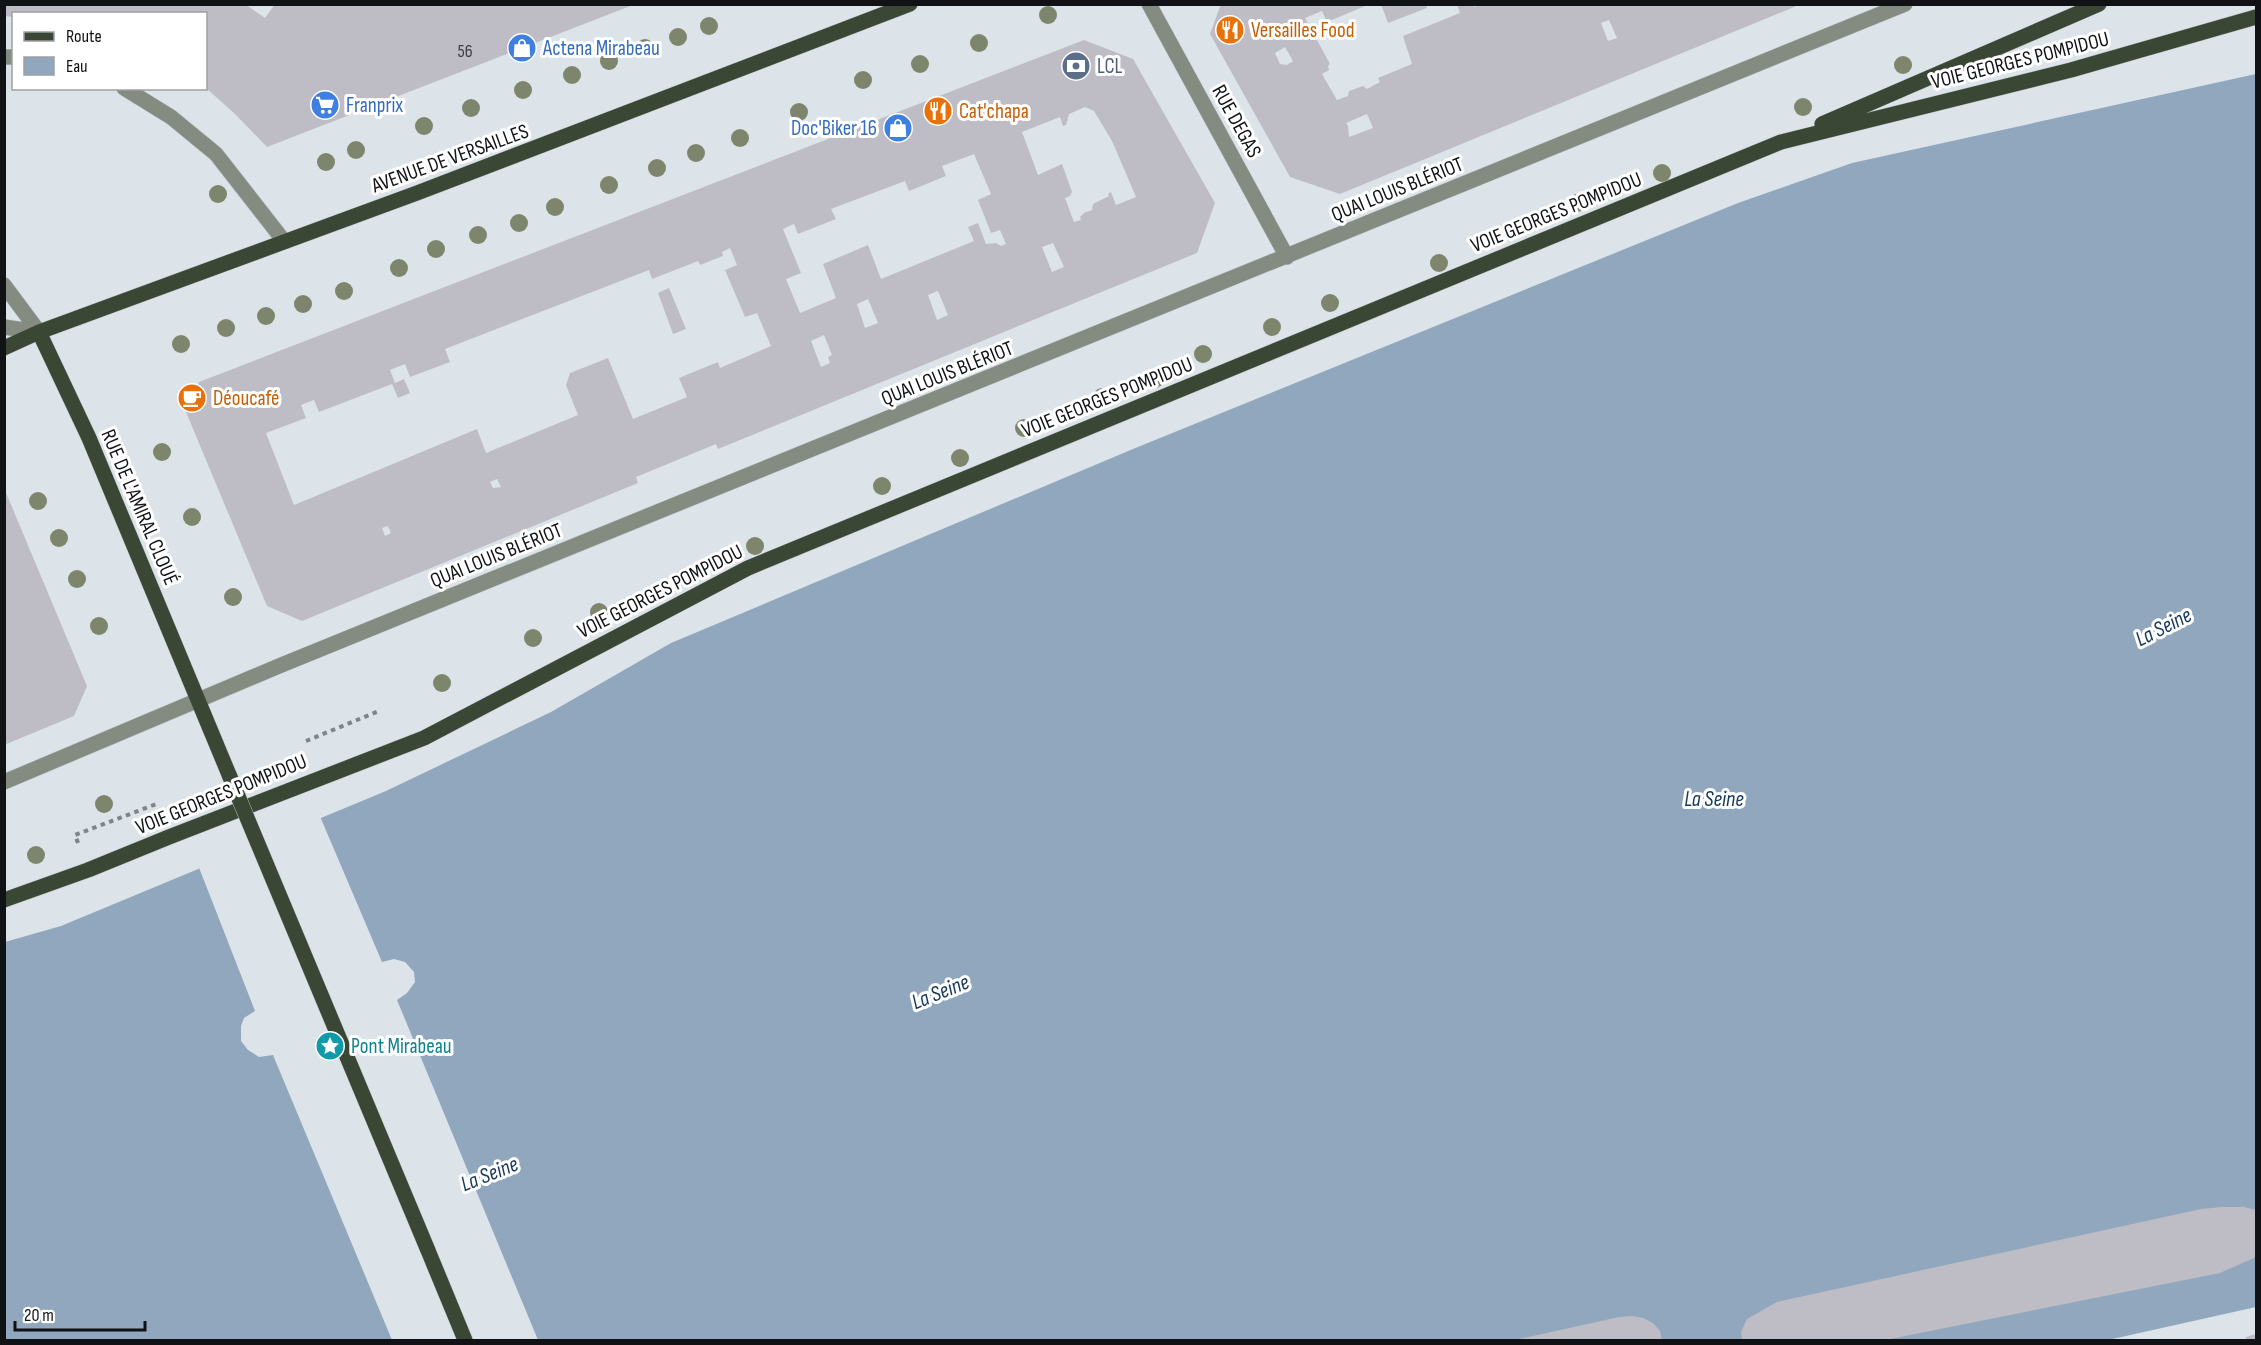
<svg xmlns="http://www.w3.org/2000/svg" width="2261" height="1345" font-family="'Sofia Sans Condensed',sans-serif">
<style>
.water{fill:#91a7be}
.pier{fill:#dce4ea}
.building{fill:#bebdc6;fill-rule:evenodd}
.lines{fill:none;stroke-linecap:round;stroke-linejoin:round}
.minor-casing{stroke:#bbc2c8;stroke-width:16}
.major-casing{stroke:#bbc2c8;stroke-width:16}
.path{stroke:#7f8489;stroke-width:4;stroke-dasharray:4.5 4.5;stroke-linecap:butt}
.minor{stroke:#848c81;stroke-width:15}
.major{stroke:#394734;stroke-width:15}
.major-bridge-casing{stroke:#bbc2c8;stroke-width:16;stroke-linecap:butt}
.major-bridge{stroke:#394734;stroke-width:15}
.tree{fill:#7d856c}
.labels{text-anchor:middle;stroke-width:6;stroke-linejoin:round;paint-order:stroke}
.number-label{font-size:18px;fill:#3c3d41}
.food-label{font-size:21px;fill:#c56008;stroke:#fff;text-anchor:start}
.shop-label{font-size:21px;fill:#366cbe;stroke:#fff;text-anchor:start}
.street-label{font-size:21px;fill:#101215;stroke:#fff}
.service-label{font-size:21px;fill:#4e5e75;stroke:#fff;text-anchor:start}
.culture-label{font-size:21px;fill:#0d838f;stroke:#fff;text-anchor:start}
.water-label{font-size:22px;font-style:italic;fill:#163859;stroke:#fff}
</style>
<rect width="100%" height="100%" fill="#dce4ea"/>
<path class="water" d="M 2256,74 L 2256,1307 L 2108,1340 L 5,1340 L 5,942 L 61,926 L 386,791 L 551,712 L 671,643 L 1133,449 L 1738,203 L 1852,163 Z"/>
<path class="pier" d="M 319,814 L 382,962 L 394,959 L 405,962 L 414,972 L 415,982 L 407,993 L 397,1000 L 538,1340 L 392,1340 L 273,1055 L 259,1057 L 248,1050 L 241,1041 L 241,1026 L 244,1018 L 255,1011 L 198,865 Z"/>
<path class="building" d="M 4,4 L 245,4 L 265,18 L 275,4 L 633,5 L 267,147 L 235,114 L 206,88 L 206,14 L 14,14 L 14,17 L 4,16 Z
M 1221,4 L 1370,4 L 1327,22 L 1322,11 L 1305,18 L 1330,64 L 1328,66 L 1329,70 L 1322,74 L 1337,100 L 1348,96 L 1349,91 L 1363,86 L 1367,89 L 1380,82 L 1378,78 L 1412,64 L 1403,36 L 1460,13 L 1457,4 L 1473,4 L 1474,7 L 1481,4 L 1799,5 L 1340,194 L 1290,177 L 1210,34 ZM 1609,20 L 1617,38 L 1608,41 L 1601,23 ZM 1285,47 L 1293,61 L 1287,65 L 1280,64 L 1275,53 ZM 1367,114 L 1373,128 L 1349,137 L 1348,126 L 1346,123 Z
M 1381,4 L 1426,4 L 1427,8 L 1388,23 Z
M 1084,40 L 1133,59 L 1215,203 L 1197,253 L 718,449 L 716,444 L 636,477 L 638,483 L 302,621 L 267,606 L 186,412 L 199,382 ZM 1085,107 L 1094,111 L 1112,141 L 1136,197 L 1116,205 L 1111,192 L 1108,194 L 1109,196 L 1093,204 L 1092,210 L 1084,213 L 1080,217 L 1081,220 L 1074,222 L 1065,198 L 1070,196 L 1072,192 L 1062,164 L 1038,175 L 1022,132 L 1060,117 L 1063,126 L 1066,125 L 1069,114 ZM 974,154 L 991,194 L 978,200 L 991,233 L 1000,230 L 1006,244 L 1001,246 L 996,243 L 986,244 L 978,223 L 968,227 L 974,241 L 881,279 L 868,245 L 823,264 L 836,298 L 800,313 L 786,279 L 801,273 L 783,229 L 794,224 L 798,234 L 836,219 L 831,209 L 905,181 L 909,191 L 946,176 L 942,166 ZM 1053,243 L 1064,267 L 1052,272 L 1042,247 ZM 730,248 L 737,265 L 725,270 L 745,317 L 757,313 L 771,346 L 720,368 L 718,362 L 679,378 L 687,397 L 633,419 L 608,358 L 570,373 L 566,385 L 578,415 L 486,453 L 477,429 L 294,505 L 266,433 L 306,418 L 301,405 L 314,400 L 319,412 L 392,384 L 398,398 L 410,393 L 404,379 L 395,383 L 390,370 L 405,364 L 410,377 L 450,362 L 445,349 L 649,270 L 652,279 L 698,261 L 700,265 L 723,256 L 722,252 ZM 938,291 L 948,315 L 937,320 L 928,295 ZM 868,299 L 878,323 L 865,328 L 857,304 ZM 824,335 L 832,355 L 828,357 L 830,363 L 821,367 L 811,341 ZM 497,479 L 501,487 L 493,488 L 490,482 ZM 388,526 L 391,533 L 385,536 L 382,528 Z
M 669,288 L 686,329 L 673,334 L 658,293 Z
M 4,488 L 87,686 L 74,716 L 4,745 Z
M 2222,1207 L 2244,1207 L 2256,1210 L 2256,1257 L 2220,1273 L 1885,1340 L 1742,1340 L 1741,1332 L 1747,1319 L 1777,1302 L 2201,1209 Z
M 1632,1316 L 1643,1318 L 1653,1323 L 1660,1331 L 1662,1340 L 1515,1340 L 1619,1317 Z
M 2256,1334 L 2256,1340 L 2246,1340 L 2246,1337 Z"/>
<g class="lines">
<g class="minor-casing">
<path id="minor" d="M 1149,4 L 1287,257
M 4,57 L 14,57
M 124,88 L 171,117 L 216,154 L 284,241
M 4,285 L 39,332
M 4,327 L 39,332
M 4,782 L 279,666 L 1905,4"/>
</g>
<g class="major-casing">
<path id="major" d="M 1822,124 L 2099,4
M 39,332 L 89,438 L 230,777
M 4,348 L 39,332 L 417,193 L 910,4
M 4,900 L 88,870 L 169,837 L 424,738 L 748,568 L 1781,142 L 2071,70 L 2256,17
M 427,1248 L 465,1340"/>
</g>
<path class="path" d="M 306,741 L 379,711
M 78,843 L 75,835 L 159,803"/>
<use href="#minor" class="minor"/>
<use href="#major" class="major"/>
<g class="major-bridge-casing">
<path id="major-bridge" d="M 230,777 L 427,1248"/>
</g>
<use href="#major-bridge" class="major-bridge"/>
</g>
<g class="tree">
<circle cx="1048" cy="15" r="9"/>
<circle cx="709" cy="26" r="9"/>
<circle cx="678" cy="37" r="9"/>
<circle cx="979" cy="43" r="9"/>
<circle cx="645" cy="48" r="9"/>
<circle cx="609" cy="61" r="9"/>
<circle cx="920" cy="64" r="9"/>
<circle cx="1903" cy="65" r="9"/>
<circle cx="572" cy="75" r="9"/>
<circle cx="863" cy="80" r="9"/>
<circle cx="523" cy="90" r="9"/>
<circle cx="1803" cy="107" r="9"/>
<circle cx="471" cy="108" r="9"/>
<circle cx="799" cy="112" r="9"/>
<circle cx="424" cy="126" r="9"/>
<circle cx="740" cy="138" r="9"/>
<circle cx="356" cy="150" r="9"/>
<circle cx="696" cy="153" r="9"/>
<circle cx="326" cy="162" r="9"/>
<circle cx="657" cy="168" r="9"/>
<circle cx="1662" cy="173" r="9"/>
<circle cx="609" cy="185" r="9"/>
<circle cx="218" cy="194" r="9"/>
<circle cx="1577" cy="203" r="9"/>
<circle cx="555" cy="207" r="9"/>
<circle cx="519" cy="223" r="9"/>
<circle cx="478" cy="235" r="9"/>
<circle cx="436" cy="249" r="9"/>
<circle cx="1439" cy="263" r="9"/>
<circle cx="399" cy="268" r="9"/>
<circle cx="344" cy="291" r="9"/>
<circle cx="1330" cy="303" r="9"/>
<circle cx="303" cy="304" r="9"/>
<circle cx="266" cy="316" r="9"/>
<circle cx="1272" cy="327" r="9"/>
<circle cx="226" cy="328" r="9"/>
<circle cx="181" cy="344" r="9"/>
<circle cx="1203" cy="354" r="9"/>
<circle cx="1155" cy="379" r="9"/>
<circle cx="1102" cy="397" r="9"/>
<circle cx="1024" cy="428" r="9"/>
<circle cx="162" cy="452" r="9"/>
<circle cx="960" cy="458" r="9"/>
<circle cx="882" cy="486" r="9"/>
<circle cx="38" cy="501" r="9"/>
<circle cx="192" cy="517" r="9"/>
<circle cx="59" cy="538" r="9"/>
<circle cx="755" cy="546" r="9"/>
<circle cx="685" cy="577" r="9"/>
<circle cx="77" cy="579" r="9"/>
<circle cx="233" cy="597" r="9"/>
<circle cx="599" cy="612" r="9"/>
<circle cx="99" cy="626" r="9"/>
<circle cx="533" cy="638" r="9"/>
<circle cx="442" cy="683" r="9"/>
<circle cx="104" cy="804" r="9"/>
<circle cx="36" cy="855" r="9"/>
</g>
<defs>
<g id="restaurant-disc" transform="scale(1.5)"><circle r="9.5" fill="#e8710a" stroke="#fff"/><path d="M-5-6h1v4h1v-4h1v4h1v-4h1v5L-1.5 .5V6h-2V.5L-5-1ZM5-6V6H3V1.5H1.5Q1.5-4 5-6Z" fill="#fff"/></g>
<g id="shop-disc" transform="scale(1.5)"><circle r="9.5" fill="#3f7fe0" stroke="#fff"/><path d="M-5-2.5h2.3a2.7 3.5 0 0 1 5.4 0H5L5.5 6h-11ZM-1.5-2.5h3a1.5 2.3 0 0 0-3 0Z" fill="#fff"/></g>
<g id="bank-disc" transform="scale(1.5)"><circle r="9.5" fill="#5c6f8a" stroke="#fff"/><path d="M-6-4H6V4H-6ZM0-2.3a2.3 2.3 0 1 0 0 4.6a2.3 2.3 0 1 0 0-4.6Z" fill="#fff"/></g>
<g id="supermarket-disc" transform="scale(1.5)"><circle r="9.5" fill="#3f7fe0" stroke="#fff"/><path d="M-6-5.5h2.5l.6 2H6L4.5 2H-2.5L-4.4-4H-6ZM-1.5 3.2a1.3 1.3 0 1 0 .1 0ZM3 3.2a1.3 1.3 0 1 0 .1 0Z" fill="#fff"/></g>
<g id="cafe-disc" transform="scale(1.5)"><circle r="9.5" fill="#e8710a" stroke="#fff"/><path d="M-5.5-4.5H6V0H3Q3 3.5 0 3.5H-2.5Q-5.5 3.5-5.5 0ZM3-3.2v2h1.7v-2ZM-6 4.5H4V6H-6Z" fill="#fff"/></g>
<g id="sight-disc" transform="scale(1.5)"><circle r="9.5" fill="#0f9aa8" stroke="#fff"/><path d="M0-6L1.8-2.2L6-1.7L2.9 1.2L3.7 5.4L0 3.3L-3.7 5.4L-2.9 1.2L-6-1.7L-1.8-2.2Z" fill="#fff"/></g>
</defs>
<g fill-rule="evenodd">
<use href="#restaurant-disc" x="1230" y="30"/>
<use href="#shop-disc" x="522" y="48"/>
<use href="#bank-disc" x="1076" y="66"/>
<use href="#supermarket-disc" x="325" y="105"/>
<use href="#restaurant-disc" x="938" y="111"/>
<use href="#shop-disc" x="898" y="128"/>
<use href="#cafe-disc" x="192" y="398"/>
<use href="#sight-disc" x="330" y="1046"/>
</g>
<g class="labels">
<g class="number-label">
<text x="465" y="57">56</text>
</g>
<g class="food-label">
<text x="1251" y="37">Versailles Food</text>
<text x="959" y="118">Cat'chapa</text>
<text x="213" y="405">Déoucafé</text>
</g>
<g class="shop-label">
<text x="543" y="55">Actena Mirabeau</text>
<text x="346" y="112">Franprix</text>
<text x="877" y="135" text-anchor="end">Doc'Biker 16</text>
</g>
<g class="street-label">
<text transform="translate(2020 60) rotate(-14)" y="7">VOIE GEORGES POMPIDOU</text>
<text transform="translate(1237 121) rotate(61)" y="7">RUE DEGAS</text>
<text transform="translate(450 158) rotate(-20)" y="7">AVENUE DE VERSAILLES</text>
<text transform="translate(1397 189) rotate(-22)" y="7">QUAI LOUIS BLÉRIOT</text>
<text transform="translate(1556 212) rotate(-22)" y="7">VOIE GEORGES POMPIDOU</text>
<text transform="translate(947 373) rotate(-22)" y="7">QUAI LOUIS BLÉRIOT</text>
<text transform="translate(1107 397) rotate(-22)" y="7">VOIE GEORGES POMPIDOU</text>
<text transform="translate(140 507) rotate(67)" y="7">RUE DE L'AMIRAL CLOUÉ</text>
<text transform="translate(496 555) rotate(-22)" y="7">QUAI LOUIS BLÉRIOT</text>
<text transform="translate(660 591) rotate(-27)" y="7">VOIE GEORGES POMPIDOU</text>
<text transform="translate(221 794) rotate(-22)" y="7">VOIE GEORGES POMPIDOU</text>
</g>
<g class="service-label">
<text x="1097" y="73">LCL</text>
</g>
<g class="culture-label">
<text x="351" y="1053">Pont Mirabeau</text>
</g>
<g class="water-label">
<text transform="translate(2163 626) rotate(-27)" y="8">La Seine</text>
<text x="1714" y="806">La Seine</text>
<text transform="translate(940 991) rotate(-22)" y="8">La Seine</text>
<text transform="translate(489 1173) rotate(-22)" y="8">La Seine</text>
</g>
</g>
<rect width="2261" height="1345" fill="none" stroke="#101215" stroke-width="12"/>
<rect x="12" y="12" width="195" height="78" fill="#ffffff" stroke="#9fa0a1" stroke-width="1.5"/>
<rect x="24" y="32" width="30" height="9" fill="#394734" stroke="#9fa0a1" stroke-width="1.5"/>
<text x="66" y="42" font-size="18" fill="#101215">Route</text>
<rect x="24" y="57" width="30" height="18" fill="#91a7be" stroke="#9fa0a1" stroke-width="1.5"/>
<text x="66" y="72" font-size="18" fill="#101215">Eau</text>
<path d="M15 1321v9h130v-9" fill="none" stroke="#101215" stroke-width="3"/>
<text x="24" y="1321" font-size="18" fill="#101215" stroke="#ffffff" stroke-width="4.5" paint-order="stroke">20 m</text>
</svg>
